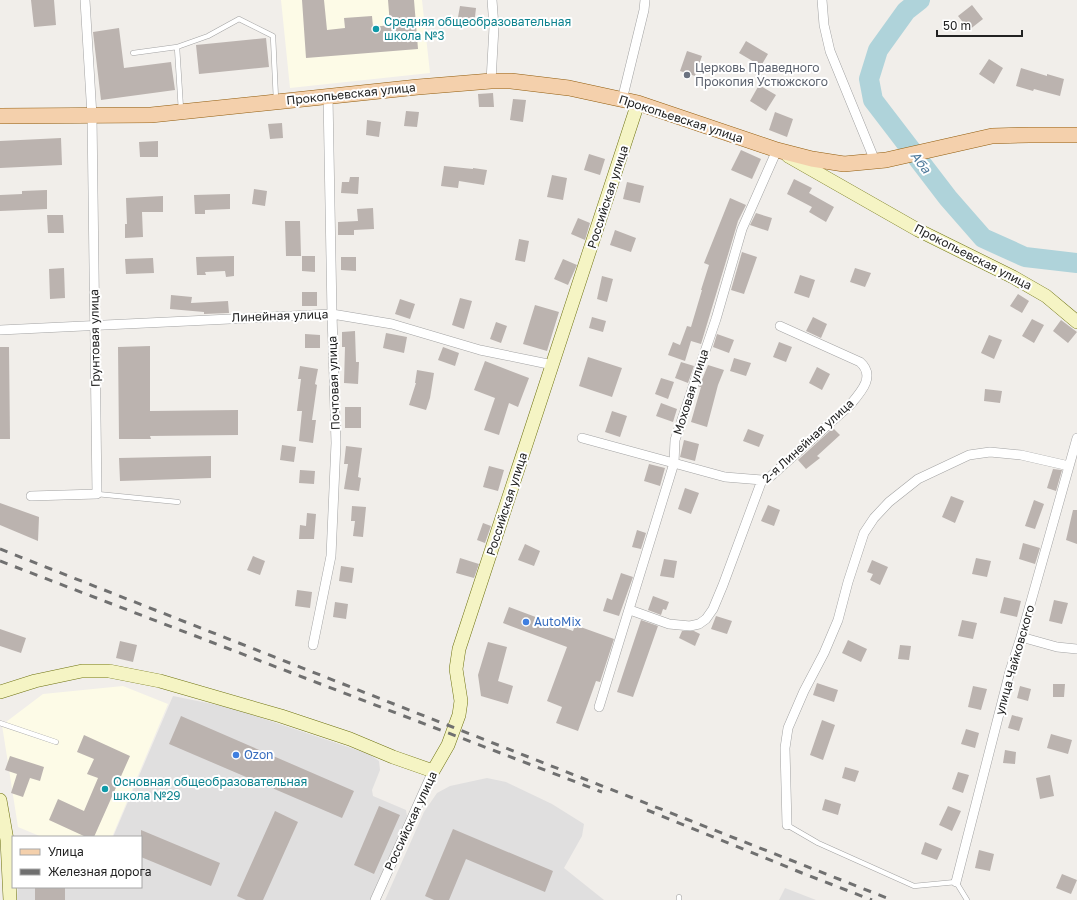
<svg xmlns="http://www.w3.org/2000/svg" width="1077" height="900" font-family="'Golos Text',sans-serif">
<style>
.residential{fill:#e0dfdf}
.education{fill:#fdfbe7}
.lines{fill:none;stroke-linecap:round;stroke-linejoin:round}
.river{stroke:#afd3da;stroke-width:20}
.building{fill:#bbb3af}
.lane-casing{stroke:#a3a3a3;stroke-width:5.5}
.street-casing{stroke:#a3a3a3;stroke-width:10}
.secondary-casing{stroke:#6e7210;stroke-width:14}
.primary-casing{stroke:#925d0e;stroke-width:16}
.lane{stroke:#fff;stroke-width:4.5}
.street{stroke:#fff;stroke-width:9}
.secondary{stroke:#f5f4c4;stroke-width:13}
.primary{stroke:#f4d0ac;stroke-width:15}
.rail{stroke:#707070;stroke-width:3;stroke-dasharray:8 8;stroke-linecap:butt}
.culture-dot{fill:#0f9aa8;stroke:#fff;stroke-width:1.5}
.worship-dot{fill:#6b7280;stroke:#fff;stroke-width:1.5}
.shop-dot{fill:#3f7fe0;stroke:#fff;stroke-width:1.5}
.labels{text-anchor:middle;stroke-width:4;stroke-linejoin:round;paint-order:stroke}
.culture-label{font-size:12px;fill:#0d838f;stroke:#fff;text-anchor:start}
.worship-label{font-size:12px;fill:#5b616d;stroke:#fff;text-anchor:start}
.street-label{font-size:12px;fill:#222;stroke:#fff}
.shop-label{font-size:12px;fill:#366cbe;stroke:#fff;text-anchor:start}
.water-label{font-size:13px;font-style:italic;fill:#4f7a9b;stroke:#fff}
</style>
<rect width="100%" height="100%" fill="#f1eeea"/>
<path class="residential" d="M 173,696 L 232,708 L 369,754 L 379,761 L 380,770 L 372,790 L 373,796 L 406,810 L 407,816 L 370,900 L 17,900 L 18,887 L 141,887 L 141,837 L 113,837 Z
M 487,778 L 506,782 L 552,804 L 584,824 L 582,836 L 564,868 L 604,900 L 385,900 L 424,812 L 437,793 L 450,786 Z
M 785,888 L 816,900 L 779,900 Z"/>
<path class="education" d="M 281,0 L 422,0 L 430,73 L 290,88 Z
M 123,686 L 168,704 L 112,837 L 42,837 L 18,827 L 2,725 L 43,694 Z"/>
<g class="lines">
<path class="river" d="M 920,0 L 906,11 L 878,50 L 869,79 L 873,100 L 948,198 L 983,238 L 1025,257 L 1077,263"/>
</g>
<path class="building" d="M 31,0 L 54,0 L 56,25 L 34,27 Z
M 302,0 L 324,0 L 327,30 L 345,28 L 344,18 L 372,16 L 373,27 L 390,25 L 388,0 L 414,0 L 418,49 L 306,58 Z
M 972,5 L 983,19 L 969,30 L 958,16 Z
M 460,6 L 476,8 L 474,26 L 457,23 Z
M 119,28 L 124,68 L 171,62 L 175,90 L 101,100 L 93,32 Z
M 266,38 L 269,67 L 199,74 L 196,45 Z
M 746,41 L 768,54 L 761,66 L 739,53 Z
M 687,51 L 702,56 L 695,76 L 680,71 Z
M 989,59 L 1003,68 L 994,84 L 979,74 Z
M 1021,68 L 1047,76 L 1047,74 L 1064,79 L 1060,96 L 1034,89 L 1033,91 L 1016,86 Z
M 759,85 L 776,95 L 766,111 L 750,101 Z
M 493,93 L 494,107 L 479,107 L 478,94 Z
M 513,99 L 526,100 L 523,122 L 510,120 Z
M 406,111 L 419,112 L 417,127 L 404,126 Z
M 775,112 L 793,119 L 787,137 L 769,130 Z
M 367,120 L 381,122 L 379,137 L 366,135 Z
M 282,123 L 283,138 L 270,139 L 268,124 Z
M 61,138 L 62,165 L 0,168 L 0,141 Z
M 158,141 L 158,157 L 140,157 L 139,142 Z
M 741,150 L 761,159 L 752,179 L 731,170 Z
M 589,154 L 605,159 L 600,175 L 584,170 Z
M 444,166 L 473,169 L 473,168 L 487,170 L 484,185 L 459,181 L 458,188 L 441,186 Z
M 552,175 L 567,178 L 563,200 L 547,197 Z
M 350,177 L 359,177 L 358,194 L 341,193 L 342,182 L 349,182 Z
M 794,179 L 812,188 L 809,193 L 834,207 L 826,222 L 809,212 L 812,207 L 787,194 Z
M 627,182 L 644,186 L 640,203 L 623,199 Z
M 254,189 L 267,191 L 265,206 L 252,204 Z
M 47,190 L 47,209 L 0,211 L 0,195 L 22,194 L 22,191 Z
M 230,194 L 230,209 L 205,210 L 205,214 L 195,214 L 194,195 Z
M 163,196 L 163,212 L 142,212 L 143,237 L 125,238 L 125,224 L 127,224 L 126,198 Z
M 730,198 L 746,205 L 738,221 L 730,248 L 701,344 L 691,341 L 685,361 L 668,355 L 673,342 L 680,345 L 687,326 L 691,327 L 702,290 L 701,290 L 709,265 L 704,263 Z
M 373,208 L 374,229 L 354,230 L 354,235 L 338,235 L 338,222 L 358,221 L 357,209 Z
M 756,213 L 772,218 L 768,231 L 750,225 Z
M 47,215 L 63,215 L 64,233 L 48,233 Z
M 578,218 L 590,223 L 585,240 L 571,234 Z
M 285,221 L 300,221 L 301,256 L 286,256 Z
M 615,230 L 636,238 L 631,252 L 610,245 Z
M 519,239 L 529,241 L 525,262 L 515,260 Z
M 742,252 L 757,257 L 744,294 L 731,290 Z
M 234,256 L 234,276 L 226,277 L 225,271 L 205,272 L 206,275 L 197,275 L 196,257 Z
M 302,256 L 315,256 L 315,272 L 302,271 Z
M 341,257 L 356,257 L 356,271 L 341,270 Z
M 153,258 L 154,273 L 126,274 L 125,259 Z
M 563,259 L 577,265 L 568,285 L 554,279 Z
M 64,268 L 65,298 L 50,299 L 49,269 Z
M 855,268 L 871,273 L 865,287 L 850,282 Z
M 800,275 L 815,280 L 809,298 L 794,293 Z
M 602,276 L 613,279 L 607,302 L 597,299 Z
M 302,292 L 317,292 L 317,306 L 302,306 Z
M 1018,294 L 1029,301 L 1022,313 L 1010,306 Z
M 171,295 L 192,297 L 191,303 L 228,301 L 229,313 L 204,314 L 204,312 L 170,309 Z
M 460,298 L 472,301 L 464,329 L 452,325 Z
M 400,299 L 415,304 L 410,319 L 395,314 Z
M 535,305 L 559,312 L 547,351 L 523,344 Z
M 592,317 L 606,321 L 603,332 L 589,328 Z
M 813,317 L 827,324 L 821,338 L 806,331 Z
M 1032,319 L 1044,325 L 1034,343 L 1022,336 Z
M 1061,320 L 1077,332 L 1068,343 L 1053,331 Z
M 496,322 L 507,326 L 501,343 L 490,339 Z
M 355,331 L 356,362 L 359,362 L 358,384 L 344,383 L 345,347 L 342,347 L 342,332 Z
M 386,333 L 407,337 L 404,353 L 383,348 Z
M 305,334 L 320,335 L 320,348 L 305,348 Z
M 717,334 L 734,340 L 729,353 L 713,347 Z
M 989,335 L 1002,340 L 994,359 L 981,353 Z
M 779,342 L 792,347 L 786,362 L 773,357 Z
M 150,346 L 150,411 L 238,410 L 238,435 L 150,436 L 151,439 L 119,439 L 118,347 Z
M 0,347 L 9,347 L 10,439 L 0,439 Z
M 443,347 L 459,353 L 455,366 L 438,360 Z
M 588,357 L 622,368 L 612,397 L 579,386 Z
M 734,358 L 751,363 L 746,376 L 730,371 Z
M 485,361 L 529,378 L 518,407 L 509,403 L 499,435 L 484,430 L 495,398 L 474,390 Z
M 681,362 L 694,366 L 688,383 L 675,378 Z
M 708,365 L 724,370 L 718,385 L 707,427 L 691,422 L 701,387 L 699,387 Z
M 300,366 L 318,369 L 315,384 L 317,385 L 312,420 L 316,420 L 313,443 L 299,441 L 302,411 L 297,411 L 301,379 L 298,379 Z
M 817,367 L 830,374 L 822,390 L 809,383 Z
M 417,370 L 434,373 L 430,398 L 426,410 L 409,405 L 416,383 L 415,383 Z
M 661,378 L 674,382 L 668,399 L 655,394 Z
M 985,389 L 1002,391 L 1000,403 L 984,401 Z
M 661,403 L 677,409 L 673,422 L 656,416 Z
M 345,407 L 361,407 L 361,428 L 345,428 Z
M 612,411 L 627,416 L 620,437 L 605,432 Z
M 833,428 L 840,435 L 817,456 L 820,458 L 806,469 L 798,460 Z
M 748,429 L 764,435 L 759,447 L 743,441 Z
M 684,440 L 699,444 L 695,461 L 680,457 Z
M 282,445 L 296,447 L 294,462 L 280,460 Z
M 346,446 L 362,448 L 358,477 L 361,478 L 359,491 L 344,489 L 348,464 L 344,464 Z
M 211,456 L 211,478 L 120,481 L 119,458 Z
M 649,464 L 665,468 L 660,486 L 644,481 Z
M 489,466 L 504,470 L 498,491 L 483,487 Z
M 1053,469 L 1062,470 L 1056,491 L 1047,488 Z
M 300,470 L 315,471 L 314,484 L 299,483 Z
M 685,488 L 699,493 L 691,514 L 678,509 Z
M 951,496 L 964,501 L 955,523 L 942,517 Z
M 1034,500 L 1044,504 L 1035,529 L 1025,526 Z
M 0,503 L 39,517 L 38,541 L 0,525 Z
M 768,505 L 780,510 L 774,526 L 761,521 Z
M 352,506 L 366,507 L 363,537 L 353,536 L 355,521 L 351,521 Z
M 1073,510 L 1077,510 L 1077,544 L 1066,540 Z
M 307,513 L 316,514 L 314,539 L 299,539 L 300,525 L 306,526 Z
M 483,523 L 491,526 L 485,543 L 477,540 Z
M 637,530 L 646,533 L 641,549 L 632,547 Z
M 1023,543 L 1040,548 L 1035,564 L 1019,559 Z
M 525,544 L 540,551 L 534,566 L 518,560 Z
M 253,556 L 265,561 L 260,575 L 247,570 Z
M 460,558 L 479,564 L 474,578 L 456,573 Z
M 976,558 L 991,561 L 987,577 L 972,574 Z
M 664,559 L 677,561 L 674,578 L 660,576 Z
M 872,560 L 888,567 L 880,585 L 870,580 L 873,574 L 867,572 Z
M 341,566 L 354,568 L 352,583 L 339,581 Z
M 621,573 L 633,577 L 619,616 L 603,611 L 607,598 L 612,600 Z
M 297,590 L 312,592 L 310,608 L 295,606 Z
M 653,596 L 669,602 L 666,610 L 663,609 L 661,615 L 648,610 Z
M 1004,597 L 1021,601 L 1017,617 L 1000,613 Z
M 1054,600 L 1068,603 L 1062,624 L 1049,621 Z
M 335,602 L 348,604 L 346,619 L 333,617 Z
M 509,607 L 573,631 L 575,625 L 614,639 L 600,682 L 596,681 L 578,731 L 556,723 L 562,707 L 547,701 L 567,647 L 503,623 Z
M 716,616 L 732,621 L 727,634 L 711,629 Z
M 641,620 L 658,626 L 633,697 L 617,692 Z
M 962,620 L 977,623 L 973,639 L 958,636 Z
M 0,629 L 26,638 L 21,653 L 0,646 Z
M 682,631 L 694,631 L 700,634 L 695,646 L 679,638 Z
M 848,640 L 867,649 L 861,662 L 842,653 Z
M 120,641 L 137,645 L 133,662 L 116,658 Z
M 488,642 L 507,647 L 498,681 L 513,686 L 508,704 L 481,696 L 478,675 Z
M 900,645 L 911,646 L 909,660 L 898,659 Z
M 817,683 L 838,690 L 834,702 L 813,695 Z
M 1053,684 L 1065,684 L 1064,697 L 1053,697 Z
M 973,686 L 987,689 L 981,710 L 968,707 Z
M 1020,686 L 1031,689 L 1028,701 L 1017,698 Z
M 1012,715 L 1023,718 L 1019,731 L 1008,728 Z
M 181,716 L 354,791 L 342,818 L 169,744 Z
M 822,720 L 835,725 L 823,760 L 810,755 Z
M 966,729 L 979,733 L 975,748 L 961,744 Z
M 1051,734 L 1072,740 L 1068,754 L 1047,748 Z
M 84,735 L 130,756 L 94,837 L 86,837 L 49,820 L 58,799 L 84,811 L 98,778 L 87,774 L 94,759 L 77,752 Z
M 1005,750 L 1016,752 L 1015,764 L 1003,763 Z
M 10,756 L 44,767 L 40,781 L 30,778 L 23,797 L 11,793 L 17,774 L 5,770 Z
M 845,767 L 859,771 L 855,782 L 842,778 Z
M 958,772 L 969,775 L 963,793 L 952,789 Z
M 1050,775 L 1054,796 L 1040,799 L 1036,778 Z
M 825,799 L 841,804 L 838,815 L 822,810 Z
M 379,806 L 400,815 L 374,874 L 354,865 Z
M 948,806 L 961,811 L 952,831 L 939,825 Z
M 275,811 L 298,822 L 263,900 L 246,900 L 237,896 Z
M 453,829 L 553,871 L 545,892 L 466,859 L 449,900 L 434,900 L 425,896 Z
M 141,830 L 220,863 L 211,886 L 141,857 Z
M 925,842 L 942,849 L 937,860 L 921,854 Z
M 979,850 L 994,854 L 990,871 L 975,868 Z
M 1062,874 L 1077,880 L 1071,894 L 1056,888 Z
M 35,887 L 65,887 L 65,900 L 35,900 Z"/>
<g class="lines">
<g class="lane-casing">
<path id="lane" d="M 133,53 L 177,47
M 181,110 L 177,47 L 208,36 L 239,19 L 273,36 L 276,100
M 97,494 L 178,502
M 0,723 L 56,742
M 787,825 L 818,843 L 914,886 L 956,882 L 967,900
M 679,900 L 679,897"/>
</g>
<g class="street-casing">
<path id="street" d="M 822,0 L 824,25 L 830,51 L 875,161
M 491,81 L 494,27 L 492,0
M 622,100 L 644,10 L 645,0
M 0,330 L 332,314 L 392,324 L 480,350 L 553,365
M 582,438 L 725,477 L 762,480 L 771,476 L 850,405 C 861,392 876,376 860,362 L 780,326
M 31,496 L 97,494 L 92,116 L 85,0
M 630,610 L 669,624 L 690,626 L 699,624 L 706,619 L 713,609 L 723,585 L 762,480
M 1021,637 L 1057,647 L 1077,649
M 313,645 L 331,556 L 336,443 L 332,314 L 328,96
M 599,707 L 674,463 L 675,440 L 716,319 L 742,229 L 777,150
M 787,825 L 785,748 L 788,728 L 804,691 L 824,653 L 838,620 L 848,582 L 864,533 L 874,518 L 889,502 L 918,479 L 969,455 L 990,452 L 1021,455 L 1069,466
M 956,882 L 1010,671 L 1021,637 L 1077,438
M 375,900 L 433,771"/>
</g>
<g class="secondary-casing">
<path id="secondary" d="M 788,156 L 918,230 L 1013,277 L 1046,296 L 1077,322
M 0,692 L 35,681 L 82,671 L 109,671 L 160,681 L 281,716 L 350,739 L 393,757 L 433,771 L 448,745 L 459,715 L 461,701 L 456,669 L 459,649 L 638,103
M 0,800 L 7,840 L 10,900"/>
</g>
<g class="primary-casing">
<path id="primary" d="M 0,116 L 151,115 L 418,87 L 491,81 L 511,81 L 569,88 L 638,103 L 777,150 L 812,159 L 844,164 L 886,160 L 992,136 L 1029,135 L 1077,135"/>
</g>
<use href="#lane" class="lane"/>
<use href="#street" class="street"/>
<use href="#secondary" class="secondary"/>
<use href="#primary" class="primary"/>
<path class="rail" d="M 0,549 L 892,900
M 0,561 L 602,792
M 647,810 L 802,873 L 872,900"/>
</g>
<g class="culture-dot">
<circle cx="376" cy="29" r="4"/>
<circle cx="105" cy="789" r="4"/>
</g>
<circle class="worship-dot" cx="687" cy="75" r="4"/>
<g class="shop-dot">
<circle cx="526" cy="622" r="4"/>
<circle cx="236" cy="755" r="4"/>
</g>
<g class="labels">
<g class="culture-label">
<text x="384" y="26">Средняя общеобразовательная<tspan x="384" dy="14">школа №3</tspan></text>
<text x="113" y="786">Основная общеобразовательная<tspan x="113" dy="14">школа №29</tspan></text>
</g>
<g class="worship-label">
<text x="695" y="72">Церковь Праведного<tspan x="695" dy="14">Прокопия Устюжского</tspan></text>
</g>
<g class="street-label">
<text transform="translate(351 94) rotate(-6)" y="4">Прокопьевская улица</text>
<text transform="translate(681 119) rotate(18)" y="4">Прокопьевская улица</text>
<text transform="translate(608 197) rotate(-72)" y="4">Российская улица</text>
<text transform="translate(973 257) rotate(27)" y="4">Прокопьевская улица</text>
<text transform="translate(280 316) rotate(-2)" y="4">Линейная улица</text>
<text transform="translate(95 338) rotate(-91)" y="4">Грунтовая улица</text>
<text transform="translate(334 383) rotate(-92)" y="4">Почтовая улица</text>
<text transform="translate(691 392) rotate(-72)" y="4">Моховая улица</text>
<text transform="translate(808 441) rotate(-42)" y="4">2-я Линейная улица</text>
<text transform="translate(507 504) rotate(-72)" y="4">Российская улица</text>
<text transform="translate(1015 660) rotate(-74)" y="4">улица Чайковского</text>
<text transform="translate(411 821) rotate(-65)" y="4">Российская улица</text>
</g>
<g class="shop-label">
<text x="534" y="626">AutoMix</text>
<text x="244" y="759">Ozon</text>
</g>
<g class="water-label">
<text transform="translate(921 162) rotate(53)" y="5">Аба</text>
</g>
</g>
<rect x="12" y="836" width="130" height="52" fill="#ffffff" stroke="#a7a7a7"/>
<rect x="20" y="849" width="20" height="6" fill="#f4d0ac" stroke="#a7a7a7"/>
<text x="48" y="856" font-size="12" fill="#222222">Улица</text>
<rect x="20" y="869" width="20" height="6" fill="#707070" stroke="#a7a7a7"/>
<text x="48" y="876" font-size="12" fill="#222222">Железная дорога</text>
<path d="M937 30v6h85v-6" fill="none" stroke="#222222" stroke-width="2"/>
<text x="943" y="30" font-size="12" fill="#222222" stroke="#ffffff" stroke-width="3" paint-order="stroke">50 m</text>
</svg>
